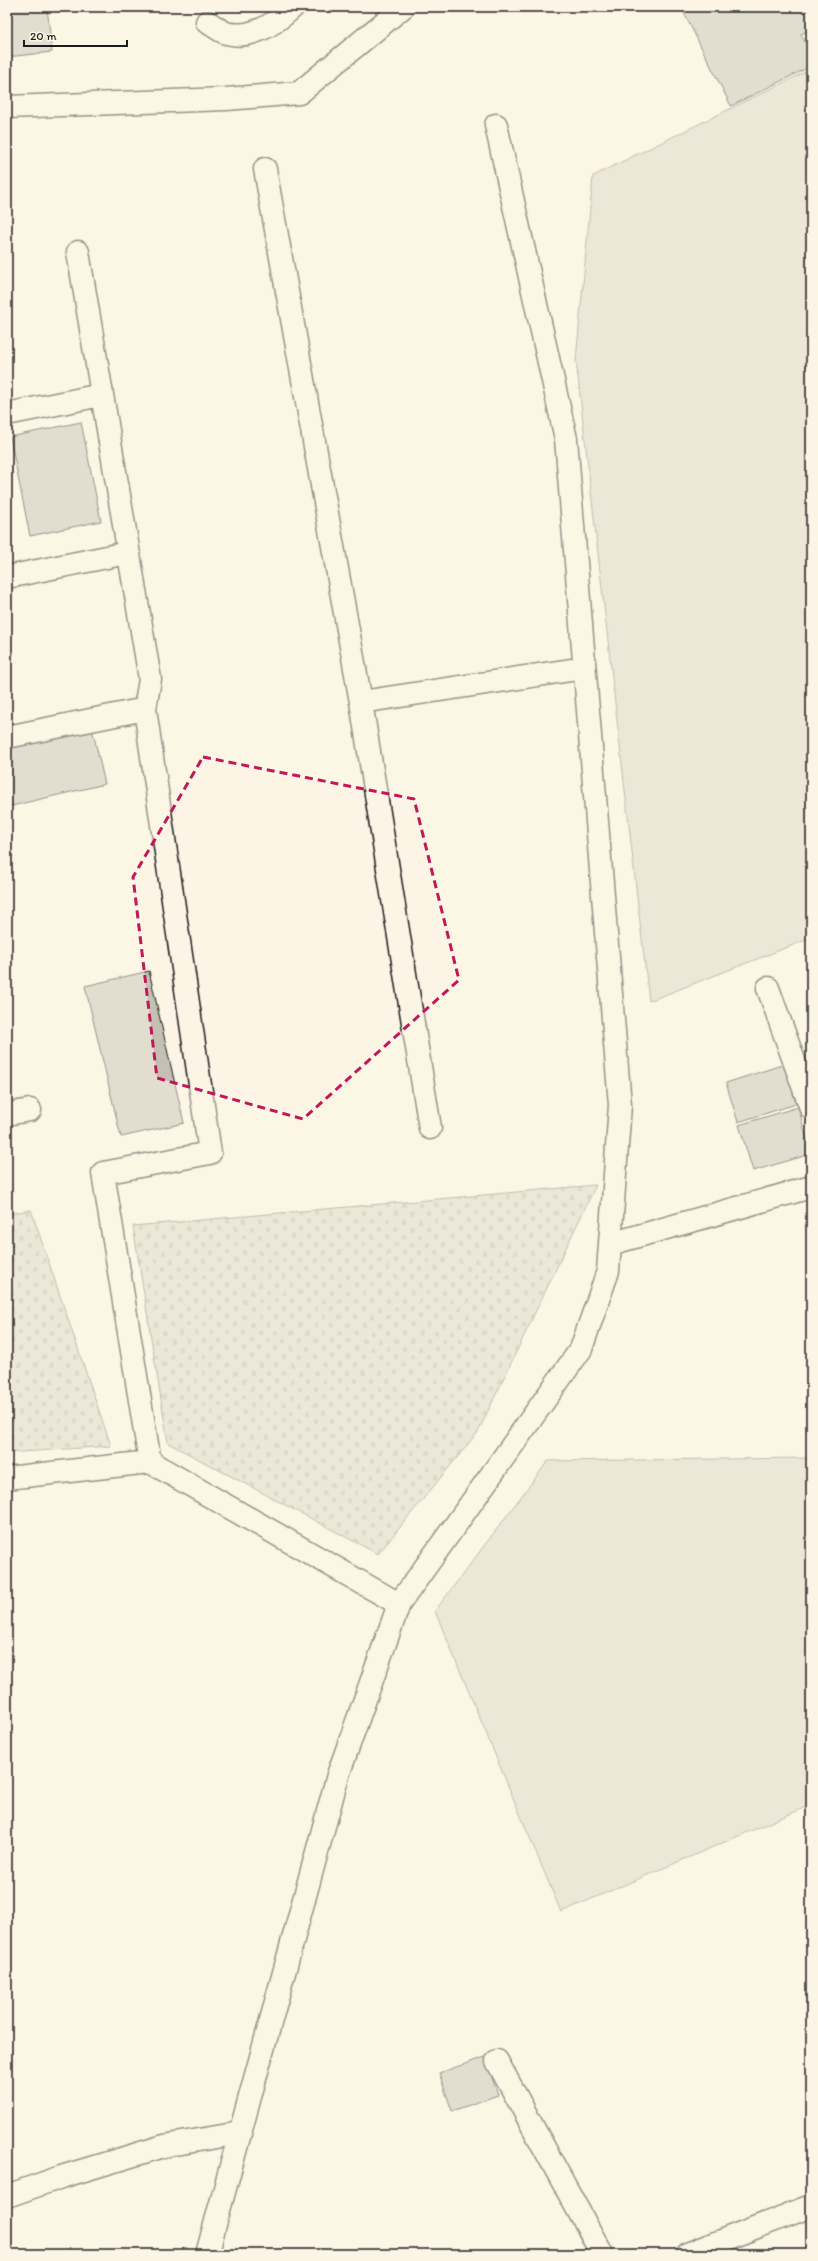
<svg xmlns="http://www.w3.org/2000/svg" width="818" height="2261" font-family="Itim,sans-serif">
<style>
.grass{fill:#dbd5c8;stroke:#7c7872}
.cemetery{fill:url(#cemetery-stones);stroke:#7c7872}
.building{fill:#c4c0b3;stroke:#1c1c1c}
.lines{fill:none;stroke-linecap:round;stroke-linejoin:round}
.minor-casing{stroke:#1c1c1c;stroke-width:25}
.minor{stroke:#fcf5e5;stroke-width:22}
.marked{fill:none;stroke:#c2185b;stroke-width:3;stroke-dasharray:8 5;stroke-linejoin:round}
</style>
<defs>
<pattern id="cemetery-stones" width="16" height="16" patternUnits="userSpaceOnUse"><rect width="16" height="16" fill="#dbd5c8"/><path d="M2 7V4a2 2 0 0 1 4 0v3zM10 15v-3a2 2 0 0 1 4 0v3z" fill="#bbb6ab"/></pattern>
</defs>
<rect width="100%" height="100%" fill="#fcf5e5"/>
<filter id="ink" filterUnits="userSpaceOnUse"><feTurbulence type="fractalNoise" baseFrequency=".025" numOctaves="2"/><feDisplacementMap in="SourceGraphic" scale="8" xChannelSelector="R" yChannelSelector="G"/><feConvolveMatrix kernelMatrix="1 2 1 2 8 2 1 2 1" color-interpolation-filters="sRGB"/></filter>
<g filter="url(#ink)">
<path class="grass" d="M 811,69 L 811,938 L 649,1001 L 576,360 L 593,176 Z
M 811,1458 L 811,1805 L 561,1912 L 435,1611 L 548,1461 Z"/>
<path class="cemetery" d="M 596,1185 L 478,1432 L 378,1554 L 168,1443 L 133,1226 Z
M 31,1210 L 111,1446 L 7,1453 L 7,1214 Z"/>
<path class="building" d="M 7,7 L 47,7 L 52,52 L 7,57 Z
M 681,7 L 811,7 L 811,29 L 801,34 L 811,54 L 811,66 L 731,106 Z
M 81,422 L 101,521 L 30,536 L 10,437 Z
M 92,728 L 105,784 L 7,807 L 7,748 Z
M 149,971 L 184,1123 L 121,1137 L 85,986 Z
M 785,1064 L 796,1104 L 738,1122 L 726,1083 Z
M 798,1107 L 811,1154 L 753,1171 L 739,1125 Z
M 485,2057 L 498,2095 L 452,2111 L 439,2073 Z"/>
<g class="lines">
<g class="minor-casing">
<path id="minor" d="M 207,22 C 213,25 220,31 226,33 C 252,40 275,24 293,7
M 7,107 L 226,99 L 299,93 L 403,7
M 265,169 L 361,702 L 584,668
M 7,414 L 101,395
M 7,577 L 127,553
M 361,702 L 430,1128
M 145,709 L 210,1153 L 103,1173 L 150,1462
M 7,737 L 145,709 L 150,679 L 78,252
M 768,988 L 811,1108
M 7,1114 L 30,1110
M 610,1244 L 811,1187
M 7,1478 L 150,1462 L 399,1604
M 497,2061 L 602,2254
M 7,2196 L 61,2177 L 164,2146 L 240,2133
M 207,2254 L 338,1775 L 399,1604 L 581,1349 L 608,1271 L 620,1105 L 566,439 L 496,125
M 687,2254 L 811,2206"/>
</g>
<use href="#minor" class="minor"/>
</g>
</g>
<path d="M0 0H818V2261H0ZM 203,757 L 414,799 L 459,980 L 303,1119 L 157,1078 L 133,877 Z" fill="#fcf5e5" fill-opacity=".55" fill-rule="evenodd"/>
<path class="marked" d="M 203,757 L 414,799 L 459,980 L 303,1119 L 157,1078 L 133,877 Z"/>
<rect width="818" height="2261" fill="none" stroke="#fcf5e5" stroke-width="24"/>
<rect x="12" y="12" width="794" height="2237" fill="none" stroke="#1c1c1c" stroke-width="1.5" filter="url(#ink)"/>
<path d="M24 40v6h103v-6" fill="none" stroke="#1c1c1c" stroke-width="2"/>
<text x="30" y="40" font-size="12" fill="#1c1c1c" stroke="#fcf5e5" stroke-width="3" paint-order="stroke">20 m</text>
</svg>
